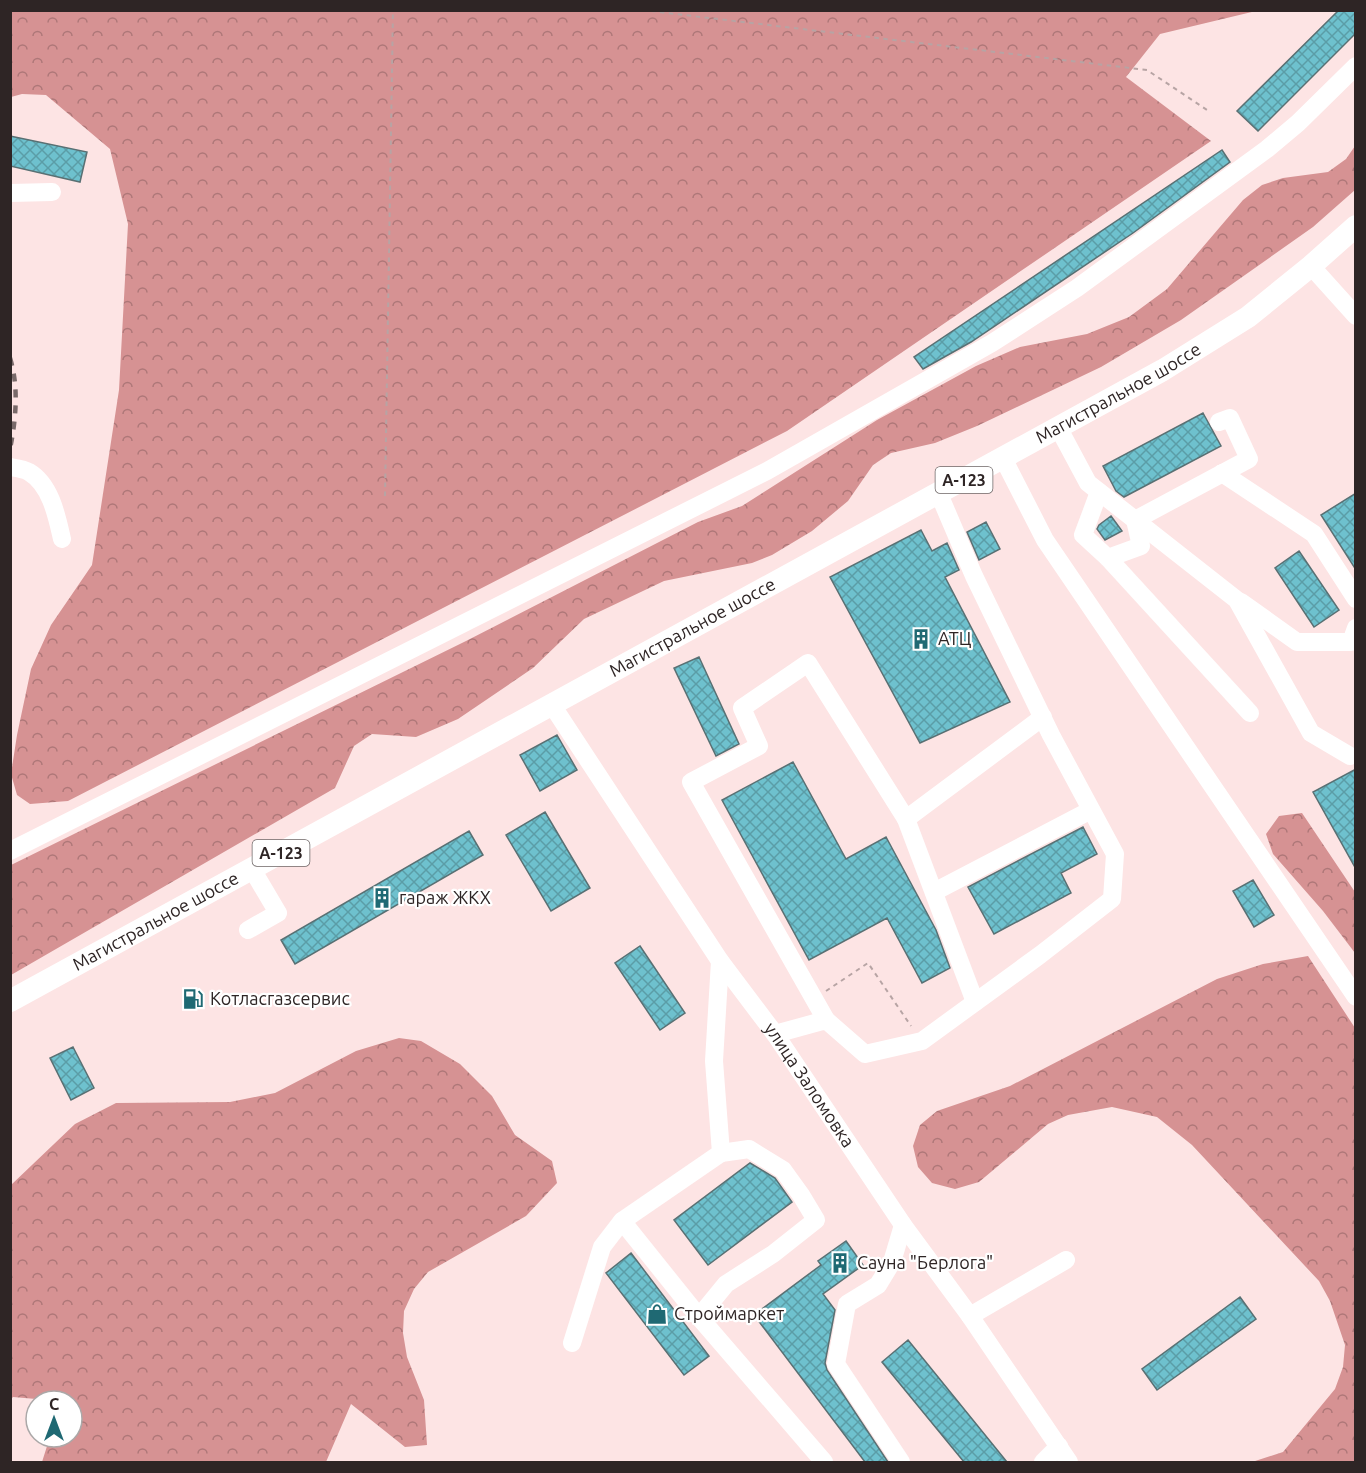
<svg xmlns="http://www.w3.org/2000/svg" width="1366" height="1473" font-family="Ubuntu,sans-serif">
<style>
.forest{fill:url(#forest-crowns)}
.building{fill:url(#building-cross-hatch);stroke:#597073;stroke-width:1.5}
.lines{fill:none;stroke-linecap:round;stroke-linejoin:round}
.path{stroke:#b7a4a4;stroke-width:2;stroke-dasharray:4.5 4.5;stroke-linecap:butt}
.minor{stroke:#fff;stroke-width:18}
.major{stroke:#fff;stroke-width:22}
.rail{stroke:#786969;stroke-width:4.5;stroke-dasharray:8 8;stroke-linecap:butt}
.labels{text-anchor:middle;stroke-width:4.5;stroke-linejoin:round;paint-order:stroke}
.shield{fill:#fff;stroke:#6d6666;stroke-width:1.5}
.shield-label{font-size:16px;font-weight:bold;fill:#2e2525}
.street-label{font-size:18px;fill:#2e2525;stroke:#fff}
.poi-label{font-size:18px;fill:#2e2525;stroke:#fff;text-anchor:start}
</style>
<defs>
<pattern id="forest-crowns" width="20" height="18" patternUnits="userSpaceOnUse" patternTransform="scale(1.5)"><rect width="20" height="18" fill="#d69293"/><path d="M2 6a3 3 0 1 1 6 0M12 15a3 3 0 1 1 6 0" fill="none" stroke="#ae7778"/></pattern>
<pattern id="building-cross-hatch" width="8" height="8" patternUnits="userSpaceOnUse" patternTransform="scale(1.5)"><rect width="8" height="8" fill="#6ec1ce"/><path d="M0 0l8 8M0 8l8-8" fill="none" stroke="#5b9da7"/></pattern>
</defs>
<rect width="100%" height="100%" fill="#fde4e4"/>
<path class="forest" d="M 10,11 L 11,10 L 1256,11 L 1160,34 L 1126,77 L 1211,141 L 787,431 L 68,801 L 30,804 L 17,795 L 11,774 L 17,735 L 31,669 L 51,625 L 92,565 L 119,390 L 128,224 L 110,149 L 46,95 L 22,94 L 11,97 Z
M 1355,146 L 1355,190 L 1313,227 L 1181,320 L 1101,367 L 977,426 L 935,443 L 891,453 L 873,465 L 848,501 L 812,531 L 772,555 L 752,563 L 664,581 L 584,619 L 533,668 L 458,719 L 416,737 L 372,734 L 354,746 L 335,788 L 11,975 L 11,865 L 466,641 L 698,522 L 742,506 L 877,420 L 976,366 L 1020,347 L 1087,334 L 1129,317 L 1167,289 L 1243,200 L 1262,185 L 1283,178 L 1328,172 L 1346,159 Z
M 1302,813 L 1355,892 L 1355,953 L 1323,911 L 1273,854 L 1266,834 L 1279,816 Z
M 1308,956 L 1355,1028 L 1355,1462 L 1252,1462 L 1283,1452 L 1335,1389 L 1343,1367 L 1345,1345 L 1330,1301 L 1319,1281 L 1192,1145 L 1157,1117 L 1112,1107 L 1068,1115 L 1048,1124 L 979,1182 L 955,1189 L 932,1183 L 918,1167 L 913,1146 L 920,1125 L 937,1111 L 1010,1086 L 1217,979 L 1263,964 Z
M 399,1038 L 421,1041 L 460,1064 L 492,1096 L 515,1135 L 552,1161 L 557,1183 L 526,1216 L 428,1272 L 414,1289 L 404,1311 L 403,1333 L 407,1357 L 424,1400 L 427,1445 L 405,1447 L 351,1404 L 326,1462 L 42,1462 L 48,1443 L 47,1437 L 72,1437 L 72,1401 L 37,1401 L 36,1399 L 13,1397 L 11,1399 L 11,1185 L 75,1124 L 116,1103 L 230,1102 L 275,1093 L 356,1051 Z"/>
<path class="building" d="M 1339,10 L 1356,10 L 1356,33 L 1258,131 L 1237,111 Z
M 10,136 L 87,152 L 80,182 L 10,166 Z
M 1222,150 L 1230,162 L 1133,233 L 971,342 L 923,369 L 914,357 Z
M 1203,413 L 1221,446 L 1124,497 L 1116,491 L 1103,466 Z
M 1356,493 L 1356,570 L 1321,515 Z
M 1111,516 L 1122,531 L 1105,540 L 1097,529 L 1099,525 Z
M 986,522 L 1000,549 L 979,560 L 967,532 Z
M 921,530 L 932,551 L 947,543 L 959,570 L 945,577 L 1010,702 L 920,743 L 830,577 Z
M 1299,551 L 1339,610 L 1314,627 L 1275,568 Z
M 699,657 L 739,744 L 716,756 L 674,668 Z
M 557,735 L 577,770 L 540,791 L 520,755 Z
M 793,762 L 846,859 L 886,837 L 936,930 L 950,968 L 922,983 L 887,918 L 809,960 L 722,800 Z
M 1356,769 L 1356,869 L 1313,792 Z
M 545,812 L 590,888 L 551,911 L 506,835 Z
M 1083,827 L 1097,854 L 1061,873 L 1071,893 L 994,934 L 968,887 Z
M 469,831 L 483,855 L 295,964 L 281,940 Z
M 1253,880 L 1274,915 L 1254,927 L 1233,891 Z
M 640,946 L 685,1013 L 660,1030 L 615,963 Z
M 73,1047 L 94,1088 L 71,1100 L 50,1058 Z
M 750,1163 L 775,1178 L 792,1202 L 708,1265 L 674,1220 Z
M 846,1241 L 863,1265 L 823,1294 L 835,1310 L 825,1363 L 827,1370 L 888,1462 L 865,1462 L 754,1315 L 821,1265 L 818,1261 Z
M 631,1253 L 709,1356 L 684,1375 L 606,1273 Z
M 1240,1297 L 1256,1319 L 1157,1390 L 1142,1369 Z
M 908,1340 L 1007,1462 L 964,1462 L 882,1362 Z"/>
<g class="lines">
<path class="path" d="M 642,10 L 1147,70 L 1207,110
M 385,496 L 393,10
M 826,991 L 868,963 L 911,1026"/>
<g class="minor">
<path d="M 10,193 L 52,192"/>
<path d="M 1311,266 L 1356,316"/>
<path d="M 1058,427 L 1088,483 L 1237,600 L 1311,733 L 1350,756"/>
<path d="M 1003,458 L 1045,540 L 1356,997"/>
<path d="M 10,467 C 16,468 24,469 29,472 C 51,485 57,517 62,539"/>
<path d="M 1222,473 L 1314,534 L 1356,599"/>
<path d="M 1099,492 L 1083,535 L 1108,558 L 1141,546 L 1135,520 L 1249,459 L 1230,418 L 1219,422"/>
<path d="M 1108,558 L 1250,713"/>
<path d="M 1241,602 L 1297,642 L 1351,642 L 1356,628"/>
<path id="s1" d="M 552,705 L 720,961 L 775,1034 L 903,1225 L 970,1316 L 1069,1462"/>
<path d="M 906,819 L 975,1002"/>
<path d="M 10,851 L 767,471 L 992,343 L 1077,288 L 1267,149 L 1298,123 L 1356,66"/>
<path d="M 934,892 L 1091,810"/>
<path d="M 248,930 L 278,913 L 252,869"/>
<path d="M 826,1020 L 691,782 L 759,746 L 742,708 L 808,663 L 906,819 L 1043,717"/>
<path d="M 775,1034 L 826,1020 L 865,1054 L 922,1041 L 1040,955 L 1112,899 L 1115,854 L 1051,735 L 974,576 L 939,494"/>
<path d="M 721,1153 L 749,1149 L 783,1170 L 801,1195 L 816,1220 L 773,1254 L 726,1284 L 699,1317 L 824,1462"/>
<path d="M 622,1221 L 699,1317"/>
<path d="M 970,1316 L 1066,1260"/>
<path d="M 572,1343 L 602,1247 L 622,1221 L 721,1153 L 714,1061 L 720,961"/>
<path d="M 901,1462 L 836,1364 L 847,1304 L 878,1285 L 892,1262 L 903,1225"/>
<path d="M 1043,1462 L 1059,1446"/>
</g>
<path class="major" id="s2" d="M 10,1001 L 1163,370 L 1248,317 L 1311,266 L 1356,226"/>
<path class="rail" d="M 10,358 C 19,387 16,419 10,449"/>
</g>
<defs>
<g id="building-bare" transform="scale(1.62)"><path d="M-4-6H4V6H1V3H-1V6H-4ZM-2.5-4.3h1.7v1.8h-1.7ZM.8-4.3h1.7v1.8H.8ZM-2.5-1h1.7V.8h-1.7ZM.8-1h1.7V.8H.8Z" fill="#1f6973" stroke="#fff" stroke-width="2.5" paint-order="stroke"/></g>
<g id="fuel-bare" transform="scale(1.62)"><path d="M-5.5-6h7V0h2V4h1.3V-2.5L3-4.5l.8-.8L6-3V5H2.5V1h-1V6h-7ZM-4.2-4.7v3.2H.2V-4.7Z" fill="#1f6973" stroke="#fff" stroke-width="2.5" paint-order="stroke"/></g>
<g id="shop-bare" transform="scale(1.62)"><path d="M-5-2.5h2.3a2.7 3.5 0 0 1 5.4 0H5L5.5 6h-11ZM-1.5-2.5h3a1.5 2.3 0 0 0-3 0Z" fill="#1f6973" stroke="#fff" stroke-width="2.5" paint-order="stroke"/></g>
</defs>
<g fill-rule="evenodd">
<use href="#building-bare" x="921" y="639"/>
<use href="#building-bare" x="382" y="898"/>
<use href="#fuel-bare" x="193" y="999"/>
<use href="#building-bare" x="840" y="1263"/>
<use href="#shop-bare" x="657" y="1314"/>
</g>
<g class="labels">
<g class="shield">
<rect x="935.5" y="467" width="57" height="26" rx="4.5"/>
<rect x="252.5" y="840" width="57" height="26" rx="4.5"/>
</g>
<g class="shield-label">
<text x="964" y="486">А-123</text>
<text x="281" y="859">А-123</text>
</g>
<g class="street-label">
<text dy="6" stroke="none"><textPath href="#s2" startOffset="1264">Магистральное шоссе</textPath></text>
<text dy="6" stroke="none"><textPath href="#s2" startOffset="778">Магистральное шоссе</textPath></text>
<text dy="6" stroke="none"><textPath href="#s2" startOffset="166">Магистральное шоссе</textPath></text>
<text dy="6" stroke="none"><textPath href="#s1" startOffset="459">улица Заломовка</textPath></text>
</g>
<g class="poi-label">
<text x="938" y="645">АТЦ</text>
<text x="399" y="904">гараж ЖКХ</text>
<text x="210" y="1005">Котласгазсервис</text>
<text x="857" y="1269">Сауна "Берлога"</text>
<text x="674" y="1320">Строймаркет</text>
</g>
</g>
<rect width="1366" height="1473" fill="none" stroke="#2e2525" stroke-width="24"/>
<g transform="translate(54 1419)"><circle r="28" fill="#ffffff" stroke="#aba8a8" stroke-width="1.5"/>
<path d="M0-4.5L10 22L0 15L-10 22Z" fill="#1f6973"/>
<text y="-9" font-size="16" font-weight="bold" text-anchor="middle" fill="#2e2525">С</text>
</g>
</svg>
